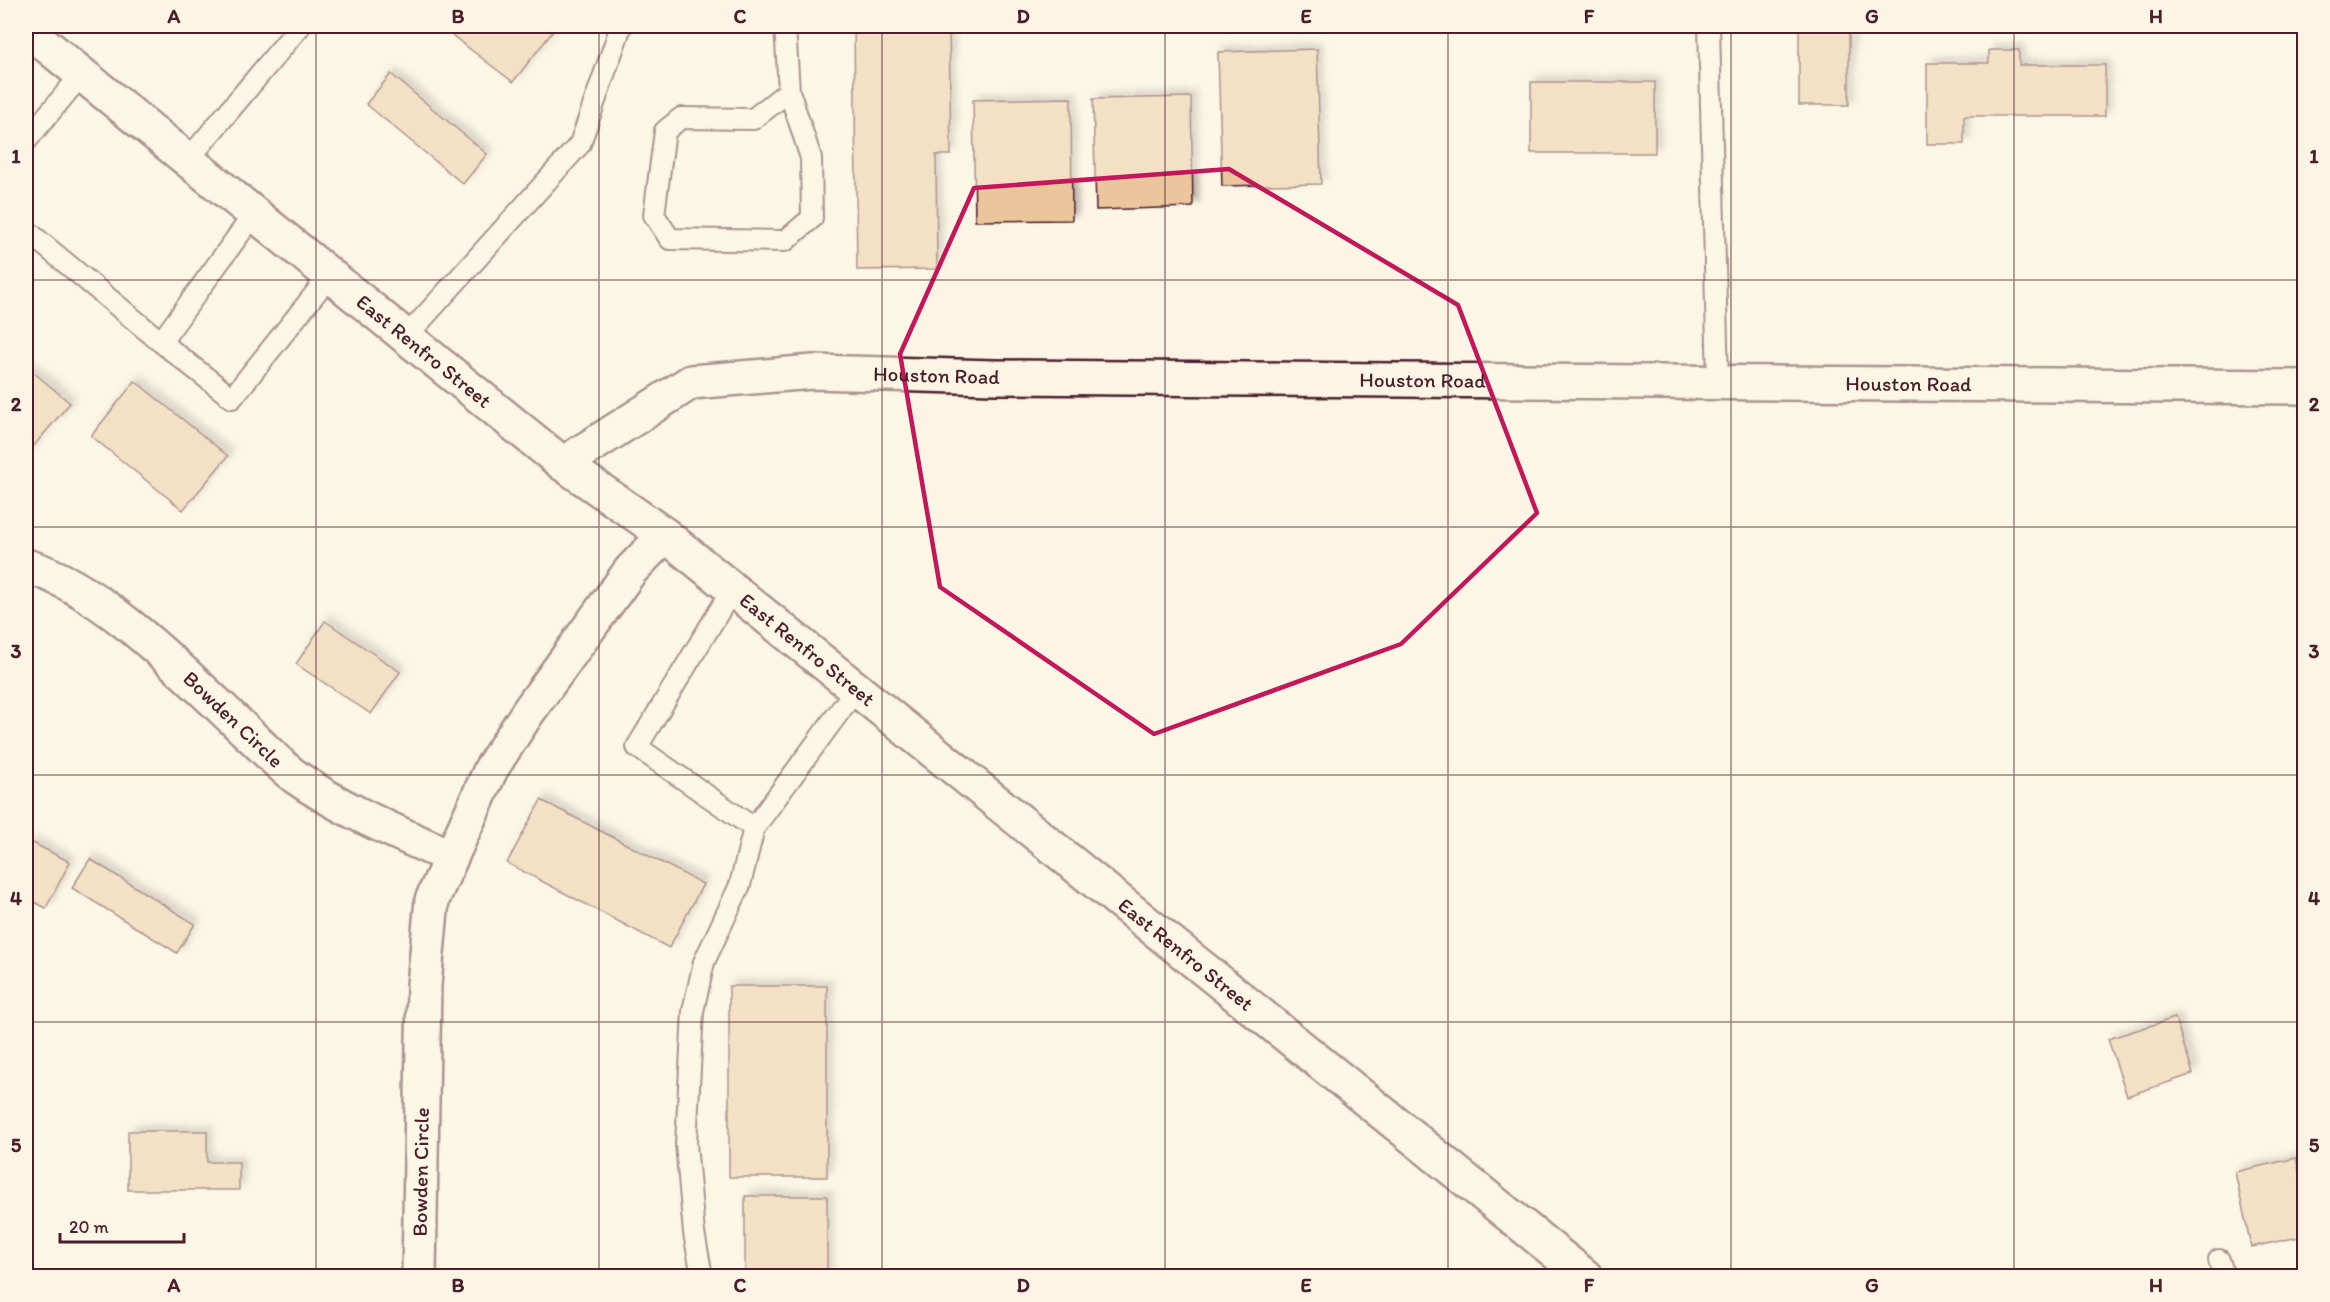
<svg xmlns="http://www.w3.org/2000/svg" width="2330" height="1302" font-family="Itim,sans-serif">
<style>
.building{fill:#ebc59c;stroke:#4a1f2b;stroke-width:1.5;filter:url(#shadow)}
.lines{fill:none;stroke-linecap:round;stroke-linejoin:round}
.lane-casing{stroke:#4a1f2b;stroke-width:24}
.street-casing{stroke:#4a1f2b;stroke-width:38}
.secondary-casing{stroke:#4a1f2b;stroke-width:38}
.lane{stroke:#fcf5e5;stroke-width:20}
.street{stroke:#fcf5e5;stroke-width:33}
.secondary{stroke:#fcf5e5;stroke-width:33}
.marked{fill:none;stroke:#c2185b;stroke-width:4.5;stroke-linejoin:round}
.grid{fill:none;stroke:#4a1f2b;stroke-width:1.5;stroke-opacity:0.55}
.labels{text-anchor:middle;stroke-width:4.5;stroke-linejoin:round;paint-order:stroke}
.street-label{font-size:21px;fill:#4a1f2b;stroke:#fcf5e5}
.neatline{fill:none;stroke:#4a1f2b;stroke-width:2}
.grid-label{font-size:20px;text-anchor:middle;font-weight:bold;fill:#4a1f2b}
</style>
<defs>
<filter id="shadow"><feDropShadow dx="5.5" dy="-5.5" stdDeviation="3" flood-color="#0004"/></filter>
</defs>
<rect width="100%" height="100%" fill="#fcf5e5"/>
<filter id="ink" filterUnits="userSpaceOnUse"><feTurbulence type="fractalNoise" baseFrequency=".0167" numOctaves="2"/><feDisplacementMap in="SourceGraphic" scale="12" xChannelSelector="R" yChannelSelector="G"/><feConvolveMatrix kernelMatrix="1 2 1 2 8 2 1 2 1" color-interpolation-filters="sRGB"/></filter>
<g filter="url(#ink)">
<path class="building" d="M 440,26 L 557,26 L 513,82 Z
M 854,26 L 949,26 L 951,155 L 936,155 L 937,269 L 857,270 Z
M 1799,29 L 1849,29 L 1849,105 L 1799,105 Z
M 1317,49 L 1321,184 L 1222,186 L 1218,52 Z
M 1989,50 L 2019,50 L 2019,65 L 2105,65 L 2105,116 L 1964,116 L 1964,144 L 1927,144 L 1927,63 L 1989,63 Z
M 391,74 L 487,154 L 463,184 L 366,104 Z
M 1531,82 L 1655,82 L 1655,153 L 1531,153 Z
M 1191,97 L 1193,207 L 1096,210 L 1093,99 Z
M 1071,98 L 1072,220 L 975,221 L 973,100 Z
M 26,366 L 70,403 L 26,455 Z
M 135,381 L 228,456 L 183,510 L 91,436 Z
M 325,621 L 400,672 L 371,714 L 296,664 Z
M 541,800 L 703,884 L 669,948 L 507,863 Z
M 31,842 L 70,862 L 46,908 L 26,898 L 26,853 Z
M 90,859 L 195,924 L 177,953 L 72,888 Z
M 729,986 L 827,986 L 827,1177 L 729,1177 Z
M 2175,1018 L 2193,1074 L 2127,1096 L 2108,1039 Z
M 128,1131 L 207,1131 L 207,1162 L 239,1162 L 239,1190 L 128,1190 Z
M 2296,1158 L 2304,1194 L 2304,1236 L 2251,1247 L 2235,1172 Z
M 745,1196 L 827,1196 L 827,1276 L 745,1276 Z"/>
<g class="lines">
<g class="lane-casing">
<path id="lane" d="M 785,26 L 789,91 L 811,158 L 812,218 L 785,241 L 670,239 L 654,215 L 665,131 L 681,118 L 753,119 L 789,91
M 1709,26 L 1718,383
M 26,141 L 82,74
M 188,160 L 300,26
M 254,214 L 161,342 L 232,398 L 330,275
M 26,230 L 161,342
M 406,337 L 580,144 L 621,26
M 732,590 L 637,747 L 754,828 L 856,689
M 2219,1260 L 2224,1276
M 702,1276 L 694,1233 L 686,1144 L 693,1011 L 704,962 L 740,885 L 754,828"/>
</g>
<g class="street-casing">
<g id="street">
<path id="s1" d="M 26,566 C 103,587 194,683 253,738 C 267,751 281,767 297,778 C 344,811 399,833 451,857"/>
<path id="s2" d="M 419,1276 L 424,985 L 432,900 L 491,769 L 528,712 L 631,570 L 665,535"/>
</g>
</g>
<g class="secondary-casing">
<g id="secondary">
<path id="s3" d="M 26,29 L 563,464 L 665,535 L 1585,1276"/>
<path id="s4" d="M 563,464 L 691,382 L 813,372 L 994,377 L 2304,387"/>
</g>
</g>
<use href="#lane" class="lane"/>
<use href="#street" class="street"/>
<use href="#secondary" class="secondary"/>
</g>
</g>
<path d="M0 0H2330V1302H0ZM 1229,169 L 1458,305 L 1537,513 L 1401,644 L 1154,734 L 940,587 L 900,354 L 974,188 Z" fill="#fcf5e5" fill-opacity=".55" fill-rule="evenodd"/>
<path class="marked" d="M 1229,169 L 1458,305 L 1537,513 L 1401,644 L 1154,734 L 940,587 L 900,354 L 974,188 Z"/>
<path class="grid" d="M 316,26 L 316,1276M 599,26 L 599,1276M 882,26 L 882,1276M 1165,26 L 1165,1276M 1448,26 L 1448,1276M 1731,26 L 1731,1276M 2014,26 L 2014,1276M 26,280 L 2304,280M 26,527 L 2304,527M 26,775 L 2304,775M 26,1022 L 2304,1022"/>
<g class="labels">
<g class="street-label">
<text dy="7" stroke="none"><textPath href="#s3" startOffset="512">East Renfro Street</textPath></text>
<text dy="7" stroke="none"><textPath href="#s4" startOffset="398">Houston Road</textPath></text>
<text dy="7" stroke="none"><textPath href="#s4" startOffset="884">Houston Road</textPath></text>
<text dy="7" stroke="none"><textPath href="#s4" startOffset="1370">Houston Road</textPath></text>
<text dy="7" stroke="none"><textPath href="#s3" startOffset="998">East Renfro Street</textPath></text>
<text dy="7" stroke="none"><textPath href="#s1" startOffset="260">Bowden Circle</textPath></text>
<text dy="7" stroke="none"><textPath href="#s3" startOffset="1484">East Renfro Street</textPath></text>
<text dy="7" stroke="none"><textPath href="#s2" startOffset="104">Bowden Circle</textPath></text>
</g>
</g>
<rect width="2330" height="1302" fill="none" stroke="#fcf5e5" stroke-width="66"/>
<path d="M60 1233v9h124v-9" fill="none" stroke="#4a1f2b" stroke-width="3"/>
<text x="69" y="1233" font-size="18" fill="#4a1f2b" stroke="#fcf5e5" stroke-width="4.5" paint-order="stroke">20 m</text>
<rect x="33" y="33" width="2264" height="1236" class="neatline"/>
<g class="grid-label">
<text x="174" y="23">A</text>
<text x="458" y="23">B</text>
<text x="740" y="23">C</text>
<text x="1023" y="23">D</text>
<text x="1306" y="23">E</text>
<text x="1589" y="23">F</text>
<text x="1872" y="23">G</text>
<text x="2156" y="23">H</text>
<text x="16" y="163">1</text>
<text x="2314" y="163">1</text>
<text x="16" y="411">2</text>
<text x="2314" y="411">2</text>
<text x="16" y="658">3</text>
<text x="2314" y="658">3</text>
<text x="16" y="905">4</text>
<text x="2314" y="905">4</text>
<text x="16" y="1152">5</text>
<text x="2314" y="1152">5</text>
<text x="174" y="1292">A</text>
<text x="458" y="1292">B</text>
<text x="740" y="1292">C</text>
<text x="1023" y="1292">D</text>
<text x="1306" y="1292">E</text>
<text x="1589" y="1292">F</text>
<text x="1872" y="1292">G</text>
<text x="2156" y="1292">H</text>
</g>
</svg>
